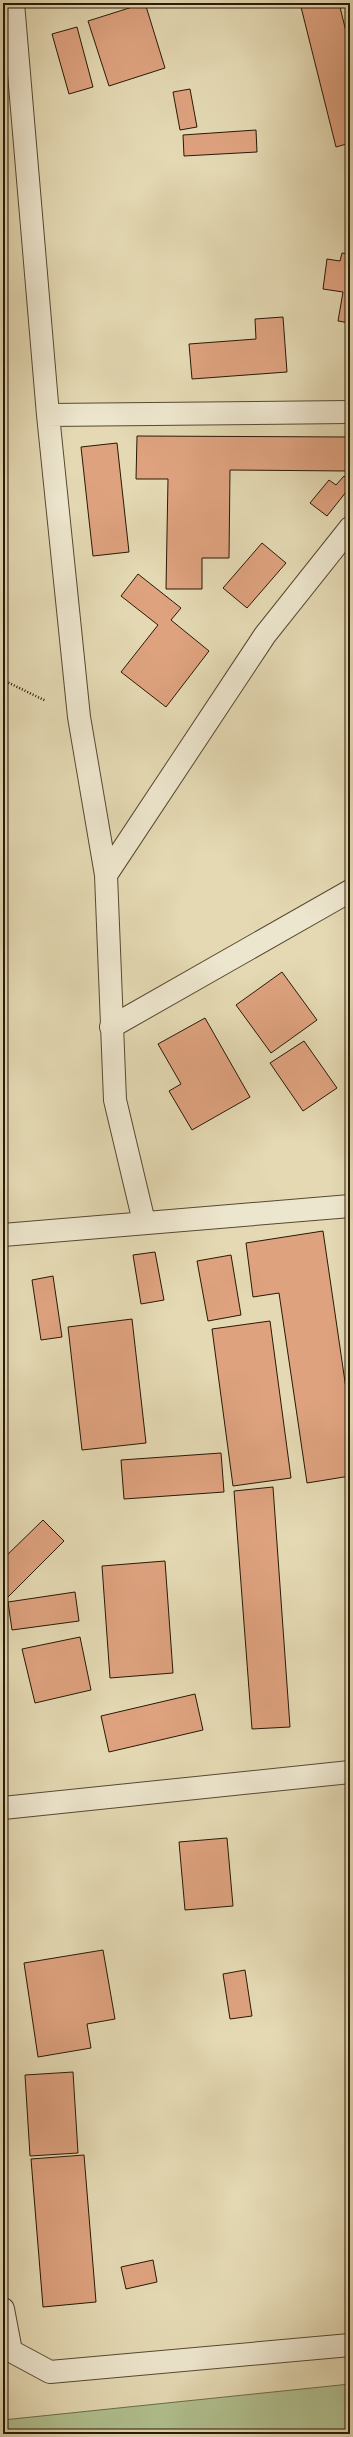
<svg xmlns="http://www.w3.org/2000/svg" width="353" height="2437" font-family="'IM FELL Double Pica',serif">
<style>
.green{fill:#b1c08f;stroke:#6c6c4a}
.building{fill:#dea27f;stroke:#281905}
.lines{fill:none;stroke-linecap:round;stroke-linejoin:round}
.street-casing{stroke:#574930;stroke-width:24}
.path{stroke:#281905;stroke-width:2.5;stroke-dasharray:1 2;stroke-linecap:butt}
.street{stroke:#ede6ce;stroke-width:22}
</style>
<rect width="100%" height="100%" fill="#e4d9b3"/>
<filter id="stains"><feTurbulence type="fractalNoise" baseFrequency=".005" numOctaves="4"/><feColorMatrix values="0 0 0 0 .2 0 0 0 0 .09 0 0 0 0 .02 0 0 0 .5 -.17"/></filter>
<radialGradient id="worn" r=".72"><stop offset=".6" stop-color="#630" stop-opacity="0"/><stop offset="1" stop-color="#630" stop-opacity=".3"/></radialGradient>
<path class="green" d="M 350,2384 L 350,2434 L 3,2434 L 3,2420 Z"/>
<path class="building" d="M 145,3 L 165,68 L 109,86 L 88,21 Z
M 300,3 L 339,3 L 350,48 L 350,143 L 336,147 Z
M 77,27 L 93,87 L 69,94 L 52,34 Z
M 190,89 L 197,127 L 180,130 L 173,92 Z
M 256,130 L 257,152 L 184,156 L 183,135 Z
M 342,253 L 350,254 L 350,323 L 338,321 L 343,292 L 323,289 L 327,259 L 340,261 Z
M 283,317 L 287,372 L 192,379 L 189,344 L 256,339 L 255,319 Z
M 137,436 L 350,437 L 350,471 L 230,470 L 229,558 L 202,558 L 202,589 L 166,589 L 168,479 L 136,479 Z
M 117,443 L 129,552 L 93,556 L 81,447 Z
M 344,476 L 350,480 L 350,487 L 327,516 L 310,503 L 329,480 L 336,485 Z
M 262,543 L 286,563 L 247,608 L 223,588 Z
M 138,574 L 181,608 L 171,620 L 209,651 L 166,707 L 121,672 L 158,625 L 121,596 Z
M 282,972 L 317,1020 L 271,1053 L 236,1005 Z
M 205,1018 L 250,1097 L 192,1130 L 169,1091 L 181,1084 L 158,1044 Z
M 304,1041 L 337,1088 L 303,1111 L 270,1063 Z
M 323,1231 L 350,1416 L 350,1476 L 307,1483 L 279,1293 L 253,1297 L 246,1243 Z
M 155,1252 L 164,1300 L 141,1304 L 133,1255 Z
M 231,1255 L 241,1315 L 208,1321 L 197,1261 Z
M 53,1276 L 62,1337 L 41,1340 L 32,1280 Z
M 132,1319 L 146,1443 L 82,1450 L 68,1327 Z
M 270,1321 L 291,1478 L 233,1486 L 212,1329 Z
M 221,1453 L 224,1492 L 124,1499 L 121,1460 Z
M 273,1487 L 290,1727 L 252,1729 L 234,1491 Z
M 43,1520 L 64,1541 L 3,1602 L 3,1559 Z
M 165,1561 L 173,1673 L 110,1678 L 102,1566 Z
M 75,1592 L 79,1621 L 12,1630 L 8,1602 Z
M 80,1637 L 91,1690 L 35,1703 L 22,1649 Z
M 195,1694 L 203,1730 L 109,1752 L 101,1716 Z
M 227,1838 L 233,1906 L 185,1910 L 179,1842 Z
M 103,1950 L 115,2019 L 87,2024 L 91,2048 L 38,2057 L 24,1963 Z
M 245,1970 L 252,2016 L 230,2019 L 223,1974 Z
M 73,2072 L 78,2153 L 30,2156 L 25,2075 Z
M 84,2155 L 96,2302 L 43,2307 L 31,2159 Z
M 153,2260 L 157,2282 L 126,2289 L 121,2267 Z"/>
<g class="lines">
<g class="street-casing">
<path id="street" d="M 13,3 L 48,415 L 79,717 L 106,875 L 115,1100 L 144,1222
M 48,415 L 350,412
M 106,875 L 265,635 L 350,528
M 111,1027 L 350,891
M 3,1235 L 350,1206
M 3,1808 L 350,1772
M 3,2309 L 11,2351 L 50,2372 L 350,2345"/>
</g>
<path class="path" d="M 3,680 L 46,701"/>
<use href="#street" class="street"/>
</g>
<rect width="353" height="2437" fill="none" stroke="#e4d9b3" stroke-width="16"/>
<rect x="4" y="4" width="345" height="2429" fill="none" stroke="#281905" stroke-width="2"/>
<rect x="8" y="8" width="337" height="2421" fill="none" stroke="#281905"/>
<rect width="100%" height="100%" filter="url(#stains)"/>
<rect width="100%" height="100%" fill="url(#worn)"/>
</svg>
